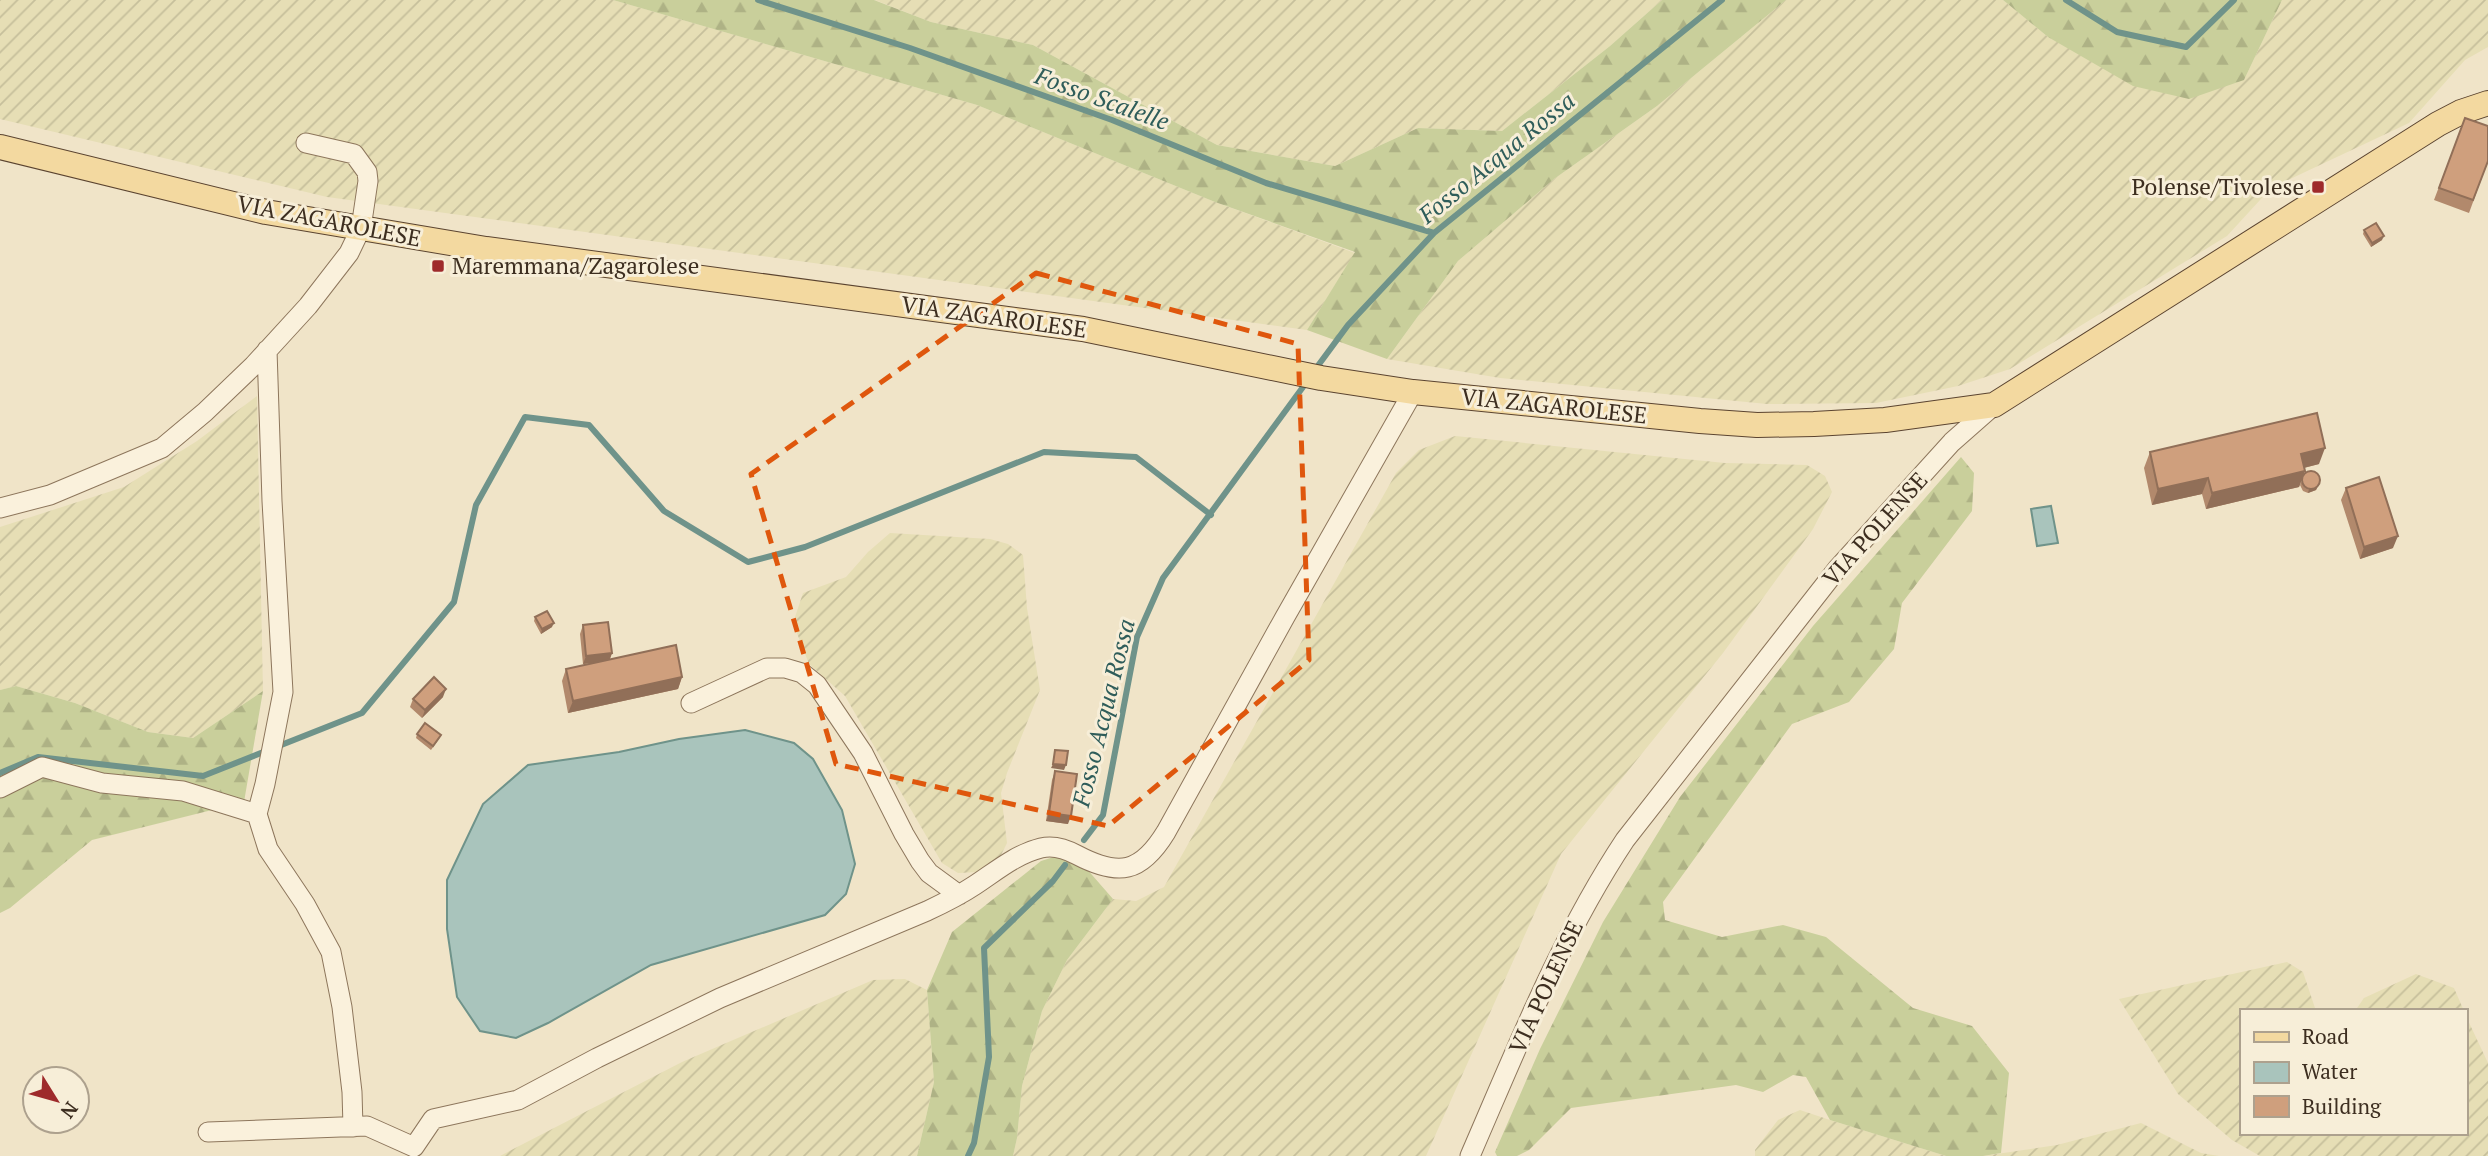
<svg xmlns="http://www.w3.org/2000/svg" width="2488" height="1156" font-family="'PT Serif',serif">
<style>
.farmland{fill:url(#farmland-furrows)}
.forest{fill:url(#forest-firs)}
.water{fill:#a9c4bc;stroke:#6f938a;stroke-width:2}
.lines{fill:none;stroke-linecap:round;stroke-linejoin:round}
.stream{stroke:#6f938a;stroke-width:6}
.minor-casing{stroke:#8d765c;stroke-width:21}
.major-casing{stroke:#5b4430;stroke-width:26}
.minor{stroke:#faf1dc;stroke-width:19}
.major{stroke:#f3d9a0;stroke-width:24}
.wall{fill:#b2896c}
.shaded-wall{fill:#916f58}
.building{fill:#cf9f7d;stroke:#916f58;stroke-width:2}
.marked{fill:none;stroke:#df570d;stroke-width:5;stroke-dasharray:14 9;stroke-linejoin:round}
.poi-dot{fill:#9e2a2b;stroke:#f7eed8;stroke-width:2.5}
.labels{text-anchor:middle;stroke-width:6;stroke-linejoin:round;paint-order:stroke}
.poi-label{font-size:23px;fill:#3d2e20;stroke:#f7eed8;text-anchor:end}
.street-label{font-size:23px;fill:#3d2e20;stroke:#f7eed8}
.water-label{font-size:24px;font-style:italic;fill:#2f5d5a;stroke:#f7eed8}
</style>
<defs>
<pattern id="farmland-furrows" width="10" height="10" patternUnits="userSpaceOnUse" patternTransform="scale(1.75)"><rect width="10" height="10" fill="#e6deb5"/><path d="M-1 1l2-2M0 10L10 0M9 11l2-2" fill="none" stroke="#c6bf9b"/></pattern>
<pattern id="forest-firs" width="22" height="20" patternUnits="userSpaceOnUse" patternTransform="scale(1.75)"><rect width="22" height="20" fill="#c9cf9b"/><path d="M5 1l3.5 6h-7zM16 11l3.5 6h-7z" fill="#aeb285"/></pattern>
</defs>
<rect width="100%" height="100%" fill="#f0e4c8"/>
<path class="farmland" d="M 0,0 L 613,0 L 977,105 L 1215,202 L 1355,253 L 1307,330 L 327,197 L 0,119 Z
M 875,0 L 1662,0 L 1610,46 L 1502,131 L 1418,128 L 1335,166 L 1217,145 L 1033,45 L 931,22 Z
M 1786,0 L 2003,0 L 2048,37 L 2244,80 L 2282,0 L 2488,0 L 2488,47 L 2465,60 L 2409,123 L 2271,188 L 2227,236 L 2010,369 L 1958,386 L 1876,403 L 1767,404 L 1500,378 L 1387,359 L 1458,261 L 1554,179 L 1657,106 Z
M 257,396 L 263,691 L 193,738 L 148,732 L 75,703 L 16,686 L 0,690 L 0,527 L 124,487 L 197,441 Z
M 1455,436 L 1725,463 L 1807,465 L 1825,476 L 1832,492 L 1813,529 L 1723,653 L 1561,854 L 1426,1156 L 1013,1156 L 1017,1138 L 1022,1086 L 1042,1011 L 1067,960 L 1113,899 L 1136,901 L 1164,887 L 1396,473 L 1419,450 Z
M 890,533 L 990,539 L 1008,544 L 1023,555 L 1027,608 L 1040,690 L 1007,773 L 1001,793 L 1007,843 L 999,859 L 978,872 L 958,873 L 942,863 L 845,696 L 809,664 L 793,623 L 803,593 L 846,577 L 868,552 Z
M 2287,962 L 2303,972 L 2316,1011 L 2241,1011 L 2241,1133 L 2465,1133 L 2465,1014 L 2488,1063 L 2488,1156 L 2260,1156 L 2232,1140 L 2178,1094 L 2119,999 Z
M 2416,974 L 2454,988 L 2464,1011 L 2355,1011 L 2364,998 Z
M 905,979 L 927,990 L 934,1082 L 917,1156 L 500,1156 L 682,1062 L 873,980 Z
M 1800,1110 L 1830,1120 L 1946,1156 L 1755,1156 L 1755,1150 L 1778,1120 Z
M 2141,1123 L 2201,1153 L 2219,1156 L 1983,1156 L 2057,1145 Z"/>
<path class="forest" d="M 613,0 L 874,0 L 931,22 L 1033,45 L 1217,145 L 1335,166 L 1418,128 L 1502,131 L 1610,46 L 1662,0 L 1786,0 L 1657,106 L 1554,179 L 1458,261 L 1387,359 L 1307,330 L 1355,252 L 1215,202 L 977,105 Z
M 2003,0 L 2282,0 L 2244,80 L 2189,99 L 2133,86 L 2048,37 Z
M 1961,457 L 1974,473 L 1972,511 L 1902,603 L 1894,649 L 1849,702 L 1792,724 L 1663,902 L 1665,920 L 1722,937 L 1783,925 L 1826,937 L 1913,1008 L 1972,1026 L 2009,1073 L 2001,1153 L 1983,1156 L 1946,1156 L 1830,1120 L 1806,1077 L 1793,1075 L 1763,1092 L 1736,1085 L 1571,1108 L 1529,1150 L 1517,1156 L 1497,1156 L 1495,1152 L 1540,1049 L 1603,922 L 1680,797 L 1813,626 Z
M 16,686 L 75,703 L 148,732 L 193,738 L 263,691 L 244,802 L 92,840 L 10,908 L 0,913 L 0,690 Z
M 1060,855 L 1086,868 L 1113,899 L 1067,960 L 1042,1011 L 1022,1086 L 1017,1138 L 1013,1156 L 917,1156 L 934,1082 L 927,990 L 952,932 L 1041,861 Z"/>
<path class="water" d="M 2051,506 L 2058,543 L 2037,546 L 2031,509 Z
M 745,730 L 794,743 L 813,759 L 842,810 L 855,864 L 846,894 L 825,915 L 651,965 L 548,1023 L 516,1038 L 480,1031 L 457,997 L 447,929 L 447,880 L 483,804 L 528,765 L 619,752 L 679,739 Z"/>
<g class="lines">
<path class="stream" d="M 758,0 L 910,48 L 1112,120 L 1266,183 L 1434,233
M 2066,0 L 2117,32 L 2186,47 L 2234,0
M 1317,367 L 1348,325 L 1434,233 L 1722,0
M 0,773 L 38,757 L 203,776 L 362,713 L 454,602 L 476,505 L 525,417 L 589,425 L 664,511 L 748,562 L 805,547 L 1044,452 L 1136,457 L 1211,515
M 1084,840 L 1103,815 L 1137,637 L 1163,578 L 1303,387
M 968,1156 L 974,1143 L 989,1057 L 984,948 L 1053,881 L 1065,865"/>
<g class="minor-casing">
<path id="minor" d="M 267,350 L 272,501 L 283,692 L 265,784 L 257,814 L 268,849 L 305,904 L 331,952 L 342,1007 L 352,1092 L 353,1127
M 0,508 L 50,495 L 162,448 L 205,412 L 254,365 L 308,306 L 349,253 L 361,228 L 368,181 L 367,172 L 354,154 L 306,143
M 691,703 L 767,668 L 785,668 L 802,673 L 817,685 L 863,753 L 904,834 L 920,861 L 929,873 L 959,895
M 0,788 L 42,767 L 102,783 L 183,791 L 257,814
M 208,1132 L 367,1126 L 414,1147 L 433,1119 L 518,1100 L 597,1058 L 720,998 L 927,911 C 944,903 960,895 975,885 C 995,872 1016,854 1041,848 C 1053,845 1066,849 1077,855 C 1119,877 1141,873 1166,832 L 1285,617 L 1413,392
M 1470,1156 C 1517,1048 1560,938 1625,840 L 1838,568 L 1952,442 L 1994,405"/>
</g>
<g class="major-casing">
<path id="major" d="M 0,147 L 266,212 L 486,249 L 1083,329 L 1321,378 L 1413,392 L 1700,421 L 1757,425 L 1814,424 L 1885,420 L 1994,405 L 2438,124 L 2461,112 L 2488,103"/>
</g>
<use href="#minor" class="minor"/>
<use href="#major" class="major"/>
</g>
<path class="wall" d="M 2465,118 L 2488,161 L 2469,213 L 2434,200 Z
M 2364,230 L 2382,240 L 2371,247 L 2363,234 Z
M 2150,452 L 2319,464 L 2304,468 L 2305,471 L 2299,487 L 2206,509 L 2202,494 L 2152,505 L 2144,468 Z
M 2305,473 L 2320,481 L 2316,490 L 2308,493 L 2303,491 L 2300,485 Z
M 2346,488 L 2393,548 L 2360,559 L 2341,500 Z
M 535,617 L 552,627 L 541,634 L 534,621 Z
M 583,625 L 612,653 L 610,659 L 682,677 L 678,689 L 568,713 L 562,681 L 566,669 L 592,663 L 583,664 L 580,634 Z
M 443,697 L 422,718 L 410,707 L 413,699 Z
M 417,734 L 441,735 L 439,739 L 431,750 L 416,738 Z
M 1055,771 L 1068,824 L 1046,821 L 1052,780 Z"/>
<path class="shaded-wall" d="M 2384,236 L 2382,240 L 2371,247 L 2372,243 Z
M 2325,448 L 2319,464 L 2295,470 L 2301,454 Z
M 2305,471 L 2299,487 L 2206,509 L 2212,493 Z
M 2208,478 L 2202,494 L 2152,505 L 2158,489 Z
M 2318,486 L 2316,490 L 2308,493 L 2309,489 Z
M 2398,536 L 2393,548 L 2360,559 L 2364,547 Z
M 554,623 L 552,627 L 541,634 L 542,629 Z
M 612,653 L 609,661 L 583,664 L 586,656 Z
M 682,677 L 678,689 L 568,713 L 573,701 Z
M 446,689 L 443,697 L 422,718 L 425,710 Z
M 1053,764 L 1066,765 L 1064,770 L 1051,768 Z
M 1049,813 L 1071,816 L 1068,824 L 1046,821 Z"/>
<path class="building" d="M 2465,118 L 2488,126 L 2488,161 L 2473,200 L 2439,188 Z
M 2376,223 L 2384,236 L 2372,243 L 2364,230 Z
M 2317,413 L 2325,448 L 2301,454 L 2305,471 L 2212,493 L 2208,478 L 2158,489 L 2150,452 Z
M2302 480a9 9 0 1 1 18 0a9 9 0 1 1-18 0Z
M 2379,477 L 2398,536 L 2364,547 L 2346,488 Z
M 547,611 L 554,623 L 542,629 L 535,617 Z
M 608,622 L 612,653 L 586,656 L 583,625 Z
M 676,645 L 682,677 L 573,701 L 566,669 Z
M 434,677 L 446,689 L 425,710 L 413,699 Z
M 425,723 L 441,735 L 433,746 L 417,734 Z
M 1055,750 L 1068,751 L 1066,765 L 1053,764 Z
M 1055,771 L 1077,774 L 1071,816 L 1049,813 Z"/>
<path class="marked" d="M 1036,273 L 1298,344 L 1309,660 L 1108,826 L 836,764 L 751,474 Z"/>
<g class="poi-dot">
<rect x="2311" y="180" width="14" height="14" rx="3.5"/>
<rect x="431" y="259" width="14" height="14" rx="3.5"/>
</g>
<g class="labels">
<g class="poi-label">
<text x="2304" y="195">Polense/Tivolese</text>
<text x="452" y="274" text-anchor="start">Maremmana/Zagarolese</text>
</g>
<g class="street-label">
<text transform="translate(329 221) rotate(11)" y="8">VIA ZAGAROLESE</text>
<text transform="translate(994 317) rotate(8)" y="8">VIA ZAGAROLESE</text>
<text transform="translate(1554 406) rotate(6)" y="8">VIA ZAGAROLESE</text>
<text transform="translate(1875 529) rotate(-48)" y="8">VIA POLENSE</text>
<text transform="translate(1546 987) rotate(-65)" y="8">VIA POLENSE</text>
</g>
<g class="water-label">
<text transform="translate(1102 99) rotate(20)" y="8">Fosso Scalelle</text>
<text transform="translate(1497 158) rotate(-39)" y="8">Fosso Acqua Rossa</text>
<text transform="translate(1104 713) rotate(-76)" y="8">Fosso Acqua Rossa</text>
</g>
</g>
<rect x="2240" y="1009" width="228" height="126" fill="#f7eed8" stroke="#ada18e" stroke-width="2"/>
<rect x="2254" y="1032" width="35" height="10" fill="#f3d9a0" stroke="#ada18e" stroke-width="2"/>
<text x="2302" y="1044" font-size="21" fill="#3d2e20">Road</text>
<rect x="2254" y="1062" width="35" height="21" fill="#a9c4bc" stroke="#ada18e" stroke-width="2"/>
<text x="2302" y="1079" font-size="21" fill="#3d2e20">Water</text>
<rect x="2254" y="1096" width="35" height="21" fill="#cf9f7d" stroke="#ada18e" stroke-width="2"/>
<text x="2302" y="1114" font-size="21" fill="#3d2e20">Building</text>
<g transform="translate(56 1100) rotate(127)"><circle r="33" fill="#f7eed8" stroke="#ada18e" stroke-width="2"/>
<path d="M0-5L12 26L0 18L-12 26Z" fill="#9e2a2b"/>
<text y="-10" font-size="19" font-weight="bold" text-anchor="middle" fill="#3d2e20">N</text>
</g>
</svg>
